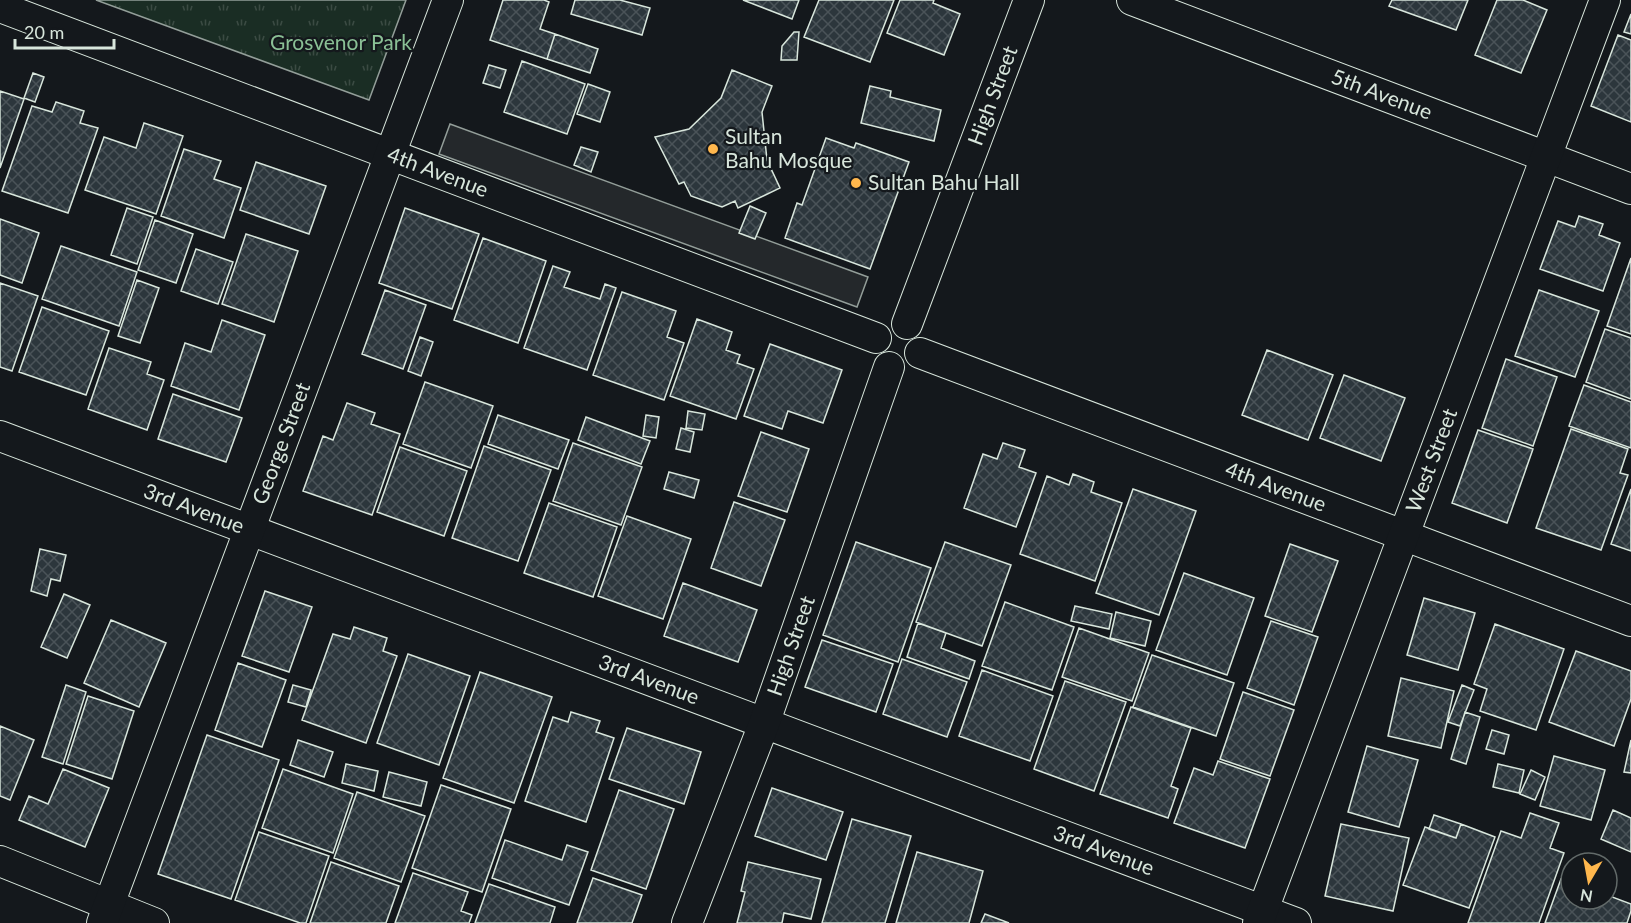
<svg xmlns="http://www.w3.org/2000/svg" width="1631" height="923" font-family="Lato,sans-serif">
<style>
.park{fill:url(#park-tufts);stroke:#939e99;stroke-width:1.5}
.parking{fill:#24282b;stroke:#939e99;stroke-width:1.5}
.building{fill:url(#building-cross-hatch);stroke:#d8e6dc;stroke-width:1.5}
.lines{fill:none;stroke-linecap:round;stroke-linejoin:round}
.street-casing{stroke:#d8e6dc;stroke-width:32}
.street{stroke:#14181c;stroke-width:30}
.poi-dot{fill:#ffb74d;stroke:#14181c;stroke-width:2}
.labels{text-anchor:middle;stroke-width:4.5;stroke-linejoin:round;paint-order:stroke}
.park-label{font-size:21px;fill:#8ac095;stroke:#14181c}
.street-label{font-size:21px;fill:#d8e6dc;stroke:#14181c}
.poi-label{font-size:21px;fill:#d8e6dc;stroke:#14181c;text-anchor:start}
</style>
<defs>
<pattern id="park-tufts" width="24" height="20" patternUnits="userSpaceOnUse" patternTransform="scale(1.5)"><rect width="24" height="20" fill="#1a2d24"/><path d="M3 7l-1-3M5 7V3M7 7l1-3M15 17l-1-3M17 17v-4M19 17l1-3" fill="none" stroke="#3b4b43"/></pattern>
<pattern id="building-cross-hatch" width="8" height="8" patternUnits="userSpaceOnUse" patternTransform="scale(1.5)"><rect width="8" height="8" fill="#2c363c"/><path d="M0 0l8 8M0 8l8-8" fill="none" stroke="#4a5358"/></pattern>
</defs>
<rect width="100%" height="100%" fill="#14181c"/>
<path class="park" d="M 96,0 L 406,0 L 369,100 Z"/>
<path class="parking" d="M 450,124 L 868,277 L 857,307 L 439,154 Z"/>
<path class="building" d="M 503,0 L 544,0 L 549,2 L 540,29 L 555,34 L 547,59 L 490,40 Z
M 575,0 L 620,0 L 650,8 L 642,35 L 571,14 Z
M 743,0 L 799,0 L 792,19 Z
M 819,0 L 894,0 L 870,62 L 804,37 Z
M 900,0 L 934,0 L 933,3 L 960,14 L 944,55 L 887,33 Z
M 1392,0 L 1468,0 L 1456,30 L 1389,6 Z
M 1497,0 L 1523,0 L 1547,10 L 1521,73 L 1475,55 Z
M 1631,14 L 1631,34 L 1624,32 Z
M 794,32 L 799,32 L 797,60 L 781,60 L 782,46 Z
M 555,34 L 598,49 L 590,73 L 547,59 Z
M 1618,35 L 1631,40 L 1631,122 L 1591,106 Z
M 522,61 L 585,84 L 567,134 L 504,112 Z
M 489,65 L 506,70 L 500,88 L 483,83 Z
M 732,70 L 772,86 L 762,112 L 767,160 L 780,188 L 738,208 L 735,201 L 722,207 L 691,196 L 684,182 L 679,184 L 655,137 L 689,129 L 721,98 Z
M 33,73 L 44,77 L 35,102 L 24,98 Z
M 588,84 L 610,92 L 600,122 L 577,114 Z
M 870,86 L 891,91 L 890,97 L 941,110 L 934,141 L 861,123 Z
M 0,91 L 24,99 L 0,168 Z
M 56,102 L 84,111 L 80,123 L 98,128 L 68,213 L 2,191 L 32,106 L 52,112 Z
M 144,123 L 183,136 L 156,214 L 85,190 L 104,137 L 136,148 Z
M 826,138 L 854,148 L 856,143 L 909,162 L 870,269 L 785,238 L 797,203 L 802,205 Z
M 581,147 L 598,152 L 591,172 L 574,165 Z
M 184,149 L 221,161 L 214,179 L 241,188 L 224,238 L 161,216 Z
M 256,162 L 326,186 L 309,234 L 240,210 Z
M 750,206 L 766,213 L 755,239 L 739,233 Z
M 127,208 L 153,217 L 137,264 L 111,255 Z
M 405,208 L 479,234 L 452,309 L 379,283 Z
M 1579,216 L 1603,224 L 1599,235 L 1620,243 L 1603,291 L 1540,269 L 1558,221 L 1575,227 Z
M 0,219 L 39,233 L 22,283 L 0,275 Z
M 155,220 L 193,234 L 176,283 L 138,270 Z
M 246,234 L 298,251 L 274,322 L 222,304 Z
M 483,238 L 546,261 L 518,343 L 454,320 Z
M 61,246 L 137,272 L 119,326 L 42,299 Z
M 196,249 L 233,262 L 218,304 L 181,291 Z
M 1631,258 L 1631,334 L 1607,326 Z
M 553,266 L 570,272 L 564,287 L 600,299 L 605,284 L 616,288 L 587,370 L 524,348 Z
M 137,280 L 159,288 L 140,343 L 118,336 Z
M 0,283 L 38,296 L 12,371 L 0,367 Z
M 385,290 L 426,305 L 403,369 L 362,354 Z
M 1539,290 L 1599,311 L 1575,377 L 1515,356 Z
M 622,292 L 676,311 L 667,337 L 684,343 L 664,400 L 593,375 Z
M 42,307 L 109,331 L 86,395 L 19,372 Z
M 697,319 L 732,332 L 726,350 L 740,355 L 737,363 L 754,369 L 736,419 L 670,396 Z
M 222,320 L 265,335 L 239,410 L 171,386 L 185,343 L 211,352 Z
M 1605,329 L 1631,338 L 1631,399 L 1586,382 Z
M 420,337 L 433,342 L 421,376 L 408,371 Z
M 770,344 L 842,370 L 823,423 L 788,411 L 782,429 L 744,416 Z
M 109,348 L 151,362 L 147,374 L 164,380 L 147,430 L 88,409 Z
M 1267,350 L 1333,375 L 1308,440 L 1242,415 Z
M 1506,359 L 1557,377 L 1533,446 L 1482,428 Z
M 1344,375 L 1405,398 L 1381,461 L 1320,438 Z
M 425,382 L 493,406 L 471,468 L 403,444 Z
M 1584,385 L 1631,402 L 1631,448 L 1569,426 Z
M 173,394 L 242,418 L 226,462 L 158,439 Z
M 347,403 L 375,413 L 371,424 L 400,434 L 372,515 L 303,491 L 323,436 L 333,440 Z
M 688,411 L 705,414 L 702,430 L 686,428 Z
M 498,415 L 569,440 L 558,469 L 488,444 Z
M 646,415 L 659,417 L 656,438 L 643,436 Z
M 586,417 L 650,441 L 641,464 L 578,440 Z
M 681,428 L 694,432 L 690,452 L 676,449 Z
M 1571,429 L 1628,449 L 1620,473 L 1628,475 L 1601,550 L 1536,528 Z
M 1478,430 L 1533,449 L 1507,523 L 1452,503 Z
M 761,432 L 809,449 L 787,512 L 738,496 Z
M 573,443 L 642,467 L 621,525 L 553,501 Z
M 1003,443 L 1025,450 L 1019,467 L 1036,473 L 1016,527 L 964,508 L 983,454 L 997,459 Z
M 484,446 L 551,470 L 518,561 L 452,538 Z
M 400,447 L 467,471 L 444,536 L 377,512 Z
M 669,472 L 699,480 L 694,498 L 664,489 Z
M 1073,474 L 1094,482 L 1091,492 L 1122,503 L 1095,581 L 1020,554 L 1047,476 L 1069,485 Z
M 1133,489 L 1196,511 L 1159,615 L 1096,593 Z
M 1631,489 L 1631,551 L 1611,544 Z
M 734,502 L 785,520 L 761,586 L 711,568 Z
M 549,503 L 617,527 L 593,597 L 524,573 Z
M 627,516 L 691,539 L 663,619 L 598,596 Z
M 856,542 L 931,568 L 898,662 L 823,635 Z
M 945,542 L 1011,565 L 982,646 L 916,622 Z
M 1290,544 L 1338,561 L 1312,632 L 1265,616 Z
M 40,549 L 66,555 L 60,581 L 51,579 L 47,596 L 31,591 Z
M 1184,573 L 1254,598 L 1227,675 L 1156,650 Z
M 683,583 L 757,610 L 738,662 L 664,636 Z
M 265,591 L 312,607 L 289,672 L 242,656 Z
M 64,594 L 90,605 L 67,658 L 41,647 Z
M 1424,598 L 1475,613 L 1458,670 L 1407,655 Z
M 1005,602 L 1074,627 L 1052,690 L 982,666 Z
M 1075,606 L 1112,614 L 1109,629 L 1071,621 Z
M 1116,612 L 1151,621 L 1145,646 L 1110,638 Z
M 111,620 L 166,643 L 139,707 L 84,683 Z
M 1271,621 L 1318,637 L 1294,705 L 1247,688 Z
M 918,623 L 946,633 L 941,648 L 975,661 L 969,679 L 907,657 Z
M 1495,624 L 1564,649 L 1536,730 L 1480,711 L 1487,689 L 1474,684 Z
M 354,627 L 387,638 L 383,651 L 397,656 L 366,743 L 302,720 L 333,634 L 350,639 Z
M 1079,628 L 1149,653 L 1132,701 L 1062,677 Z
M 822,640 L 893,664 L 876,712 L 805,687 Z
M 1576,651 L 1631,671 L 1631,699 L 1614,746 L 1549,722 Z
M 408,654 L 470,676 L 439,765 L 377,743 Z
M 1152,655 L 1234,683 L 1216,736 L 1133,707 Z
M 902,659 L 967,682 L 947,737 L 883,714 Z
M 238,663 L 286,680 L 262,747 L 215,730 Z
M 982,670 L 1053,696 L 1030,761 L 959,736 Z
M 480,672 L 552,697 L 514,803 L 443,778 Z
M 1401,678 L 1454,691 L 1441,748 L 1388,736 Z
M 1065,681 L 1126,702 L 1094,791 L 1034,769 Z
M 66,685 L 86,692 L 63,764 L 42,757 Z
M 293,685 L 311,690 L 306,707 L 288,702 Z
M 1462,685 L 1474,690 L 1460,726 L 1448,722 Z
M 1243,692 L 1294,710 L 1270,776 L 1220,759 Z
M 88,696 L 134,711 L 112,779 L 66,764 Z
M 1131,707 L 1191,728 L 1171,786 L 1178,789 L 1168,818 L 1100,794 Z
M 571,712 L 600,721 L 596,732 L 614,738 L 586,822 L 525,801 L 553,717 L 568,722 Z
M 1465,712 L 1480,717 L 1466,764 L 1451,759 Z
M 0,726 L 34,740 L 10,800 L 0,796 Z
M 627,728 L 701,752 L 684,804 L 609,779 Z
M 1492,730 L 1509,735 L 1504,754 L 1486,749 Z
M 207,735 L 279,760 L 231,899 L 158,874 Z
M 298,740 L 333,752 L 324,777 L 290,765 Z
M 1631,740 L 1631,773 L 1624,772 Z
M 1367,746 L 1418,760 L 1399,827 L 1348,812 Z
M 1554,756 L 1605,770 L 1591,820 L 1540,806 Z
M 1218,761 L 1270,779 L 1245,848 L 1174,823 L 1194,768 L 1213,775 Z
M 346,764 L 378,771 L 374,791 L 342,783 Z
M 1498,764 L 1524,770 L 1519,793 L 1493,787 Z
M 63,769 L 109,788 L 85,847 L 19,820 L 29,796 L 48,804 Z
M 283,769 L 353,794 L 333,853 L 262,828 Z
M 1531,770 L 1545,777 L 1535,800 L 1520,794 Z
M 389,772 L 427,782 L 421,806 L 383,797 Z
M 441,785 L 511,809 L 482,892 L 412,868 Z
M 772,788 L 843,812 L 826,860 L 755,836 Z
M 619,790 L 674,809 L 646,889 L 591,870 Z
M 357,792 L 425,816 L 401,882 L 334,858 Z
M 1613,810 L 1631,818 L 1631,852 L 1601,839 Z
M 1530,813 L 1559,823 L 1550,848 L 1564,853 L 1539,923 L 1468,923 L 1501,831 L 1521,838 Z
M 1434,815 L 1461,824 L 1456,838 L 1429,829 Z
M 852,819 L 911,836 L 885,923 L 822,923 Z
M 1341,824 L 1409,838 L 1393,911 L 1325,896 Z
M 1461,824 L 1495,837 L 1469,908 L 1403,885 L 1425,827 L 1456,838 Z
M 259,832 L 329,856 L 306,923 L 300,923 L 235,900 Z
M 505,840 L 562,860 L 567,845 L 588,852 L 569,905 L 492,878 Z
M 917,852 L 983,871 L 969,923 L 896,923 Z
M 331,862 L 399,886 L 386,923 L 310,923 Z
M 748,862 L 821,879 L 811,919 L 784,913 L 782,923 L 737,923 L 745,892 L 741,891 Z
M 413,873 L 468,892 L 461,911 L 472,915 L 469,923 L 395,923 Z
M 593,878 L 642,895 L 632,923 L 577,923 Z
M 1561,879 L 1571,883 L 1571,899 L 1607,899 L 1607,895 L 1631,904 L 1631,911 L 1627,923 L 1545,923 Z
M 489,884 L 555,907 L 550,923 L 475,923 Z
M 985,914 L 1009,923 L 981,923 Z"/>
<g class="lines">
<g class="street-casing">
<g id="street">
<path id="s1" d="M 1132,0 L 1631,189"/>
<path id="s2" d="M 0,7 L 876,338"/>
<path id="s3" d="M 907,324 L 1029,0"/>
<path id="s4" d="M 920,353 L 1631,621"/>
<path id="s5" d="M 0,436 L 1296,923"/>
<path d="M 0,861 L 154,923"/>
<path id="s6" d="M 102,923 L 448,0"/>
<path id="s7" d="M 687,923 L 764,724 L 889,367"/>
<path id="s8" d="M 1258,923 L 1605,0"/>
</g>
</g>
<use href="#street" class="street"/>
</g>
<g class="poi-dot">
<circle cx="713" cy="149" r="6"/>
<circle cx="856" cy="183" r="6"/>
</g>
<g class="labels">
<g class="park-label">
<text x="341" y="50">Grosvenor Park</text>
</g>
<g class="street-label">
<text dy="7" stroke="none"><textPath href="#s3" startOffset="244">High Street</textPath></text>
<text dy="7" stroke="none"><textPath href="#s1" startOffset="267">5th Avenue</textPath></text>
<text dy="7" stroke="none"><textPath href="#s2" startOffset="468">4th Avenue</textPath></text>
<text dy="7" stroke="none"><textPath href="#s6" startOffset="512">George Street</textPath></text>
<text dy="7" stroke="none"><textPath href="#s8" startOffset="494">West Street</textPath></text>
<text dy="7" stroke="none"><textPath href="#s4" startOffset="380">4th Avenue</textPath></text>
<text dy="7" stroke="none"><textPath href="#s5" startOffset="207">3rd Avenue</textPath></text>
<text dy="7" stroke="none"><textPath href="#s7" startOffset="296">High Street</textPath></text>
<text dy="7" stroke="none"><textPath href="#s5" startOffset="693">3rd Avenue</textPath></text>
<text dy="7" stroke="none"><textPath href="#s5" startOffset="1179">3rd Avenue</textPath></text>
</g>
<g class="poi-label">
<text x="725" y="144">Sultan<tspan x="725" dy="24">Bahu Mosque</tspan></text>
<text x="868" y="190">Sultan Bahu Hall</text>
</g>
</g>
<g transform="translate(1589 881) rotate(190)"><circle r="28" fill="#14181c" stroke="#626a69" stroke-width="1.5"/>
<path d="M0-4.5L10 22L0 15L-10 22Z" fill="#ffb74d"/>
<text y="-9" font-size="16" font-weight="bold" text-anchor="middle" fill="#d8e6dc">N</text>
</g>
<path d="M15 39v9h99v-9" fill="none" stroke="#d8e6dc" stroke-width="3"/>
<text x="24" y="39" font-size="18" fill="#d8e6dc" stroke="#14181c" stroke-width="4.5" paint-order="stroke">20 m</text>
</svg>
